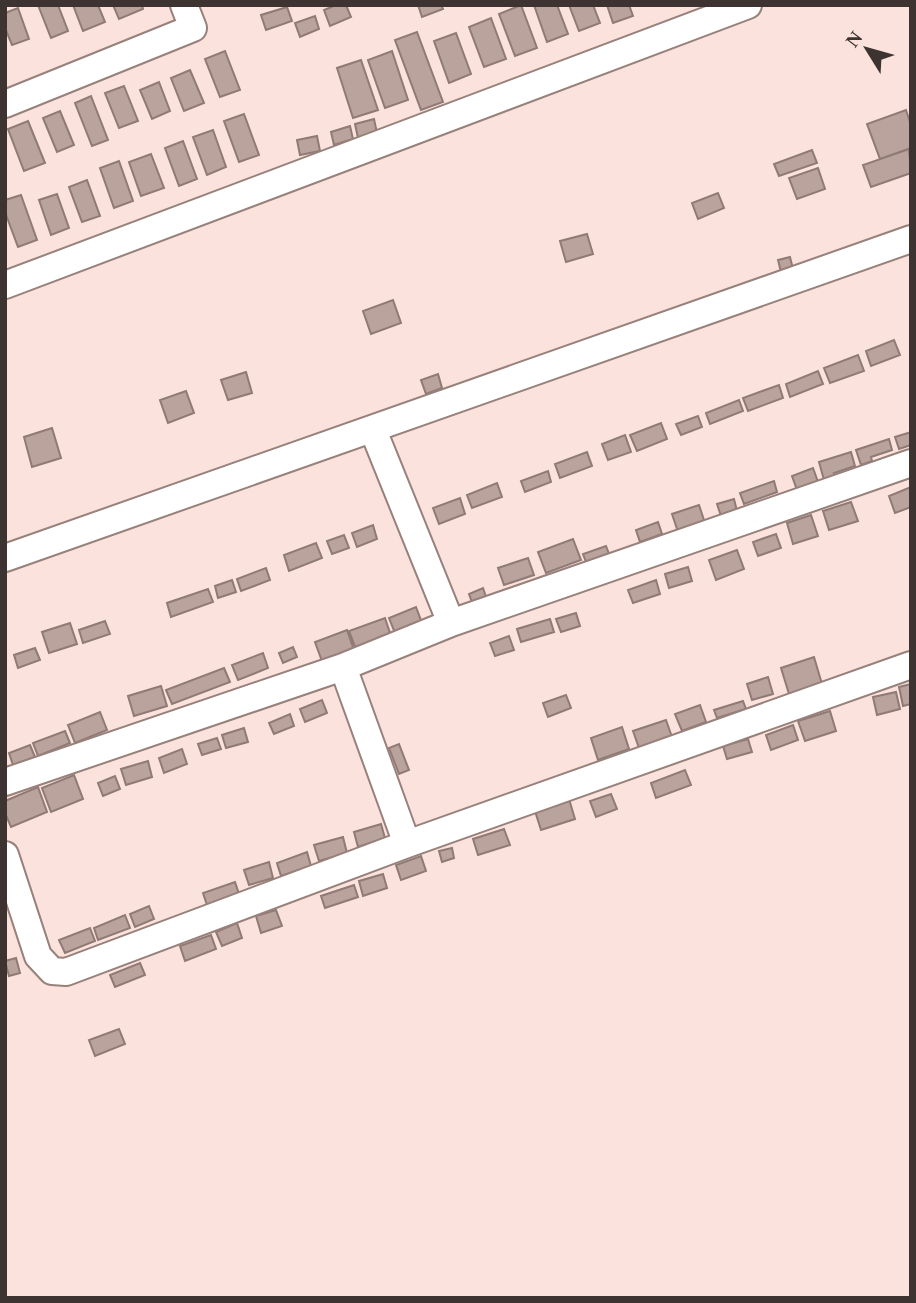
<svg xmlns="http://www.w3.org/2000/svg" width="916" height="1303" font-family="'Times New Roman',serif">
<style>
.building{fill:#baa29d;stroke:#907a75;stroke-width:2}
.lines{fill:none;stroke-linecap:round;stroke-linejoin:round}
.minor-casing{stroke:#97817b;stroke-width:30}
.minor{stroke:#fff;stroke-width:26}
</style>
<rect width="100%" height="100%" fill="#fbe2dc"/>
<path class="building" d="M 38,5 L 58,5 L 68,31 L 51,38 Z
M 73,5 L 98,5 L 105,22 L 83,31 Z
M 113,5 L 142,5 L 143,9 L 119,19 Z
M 336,5 L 346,5 L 351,17 L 330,26 L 324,10 Z
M 418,5 L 441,5 L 443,9 L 422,17 Z
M 521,5 L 537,48 L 515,56 L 499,14 Z
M 534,5 L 557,5 L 568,34 L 547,42 Z
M 569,5 L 593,5 L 600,23 L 579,31 Z
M 607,5 L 629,5 L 633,16 L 613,23 Z
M 287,7 L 292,21 L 266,30 L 261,15 Z
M 18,8 L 29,39 L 12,45 L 5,28 L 5,13 Z
M 315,16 L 319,29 L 300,37 L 295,23 Z
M 491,18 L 506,59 L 484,67 L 469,27 Z
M 417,32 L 443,102 L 421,110 L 395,40 Z
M 456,33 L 471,74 L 449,83 L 434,41 Z
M 225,51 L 240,90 L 220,97 L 205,59 Z
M 392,51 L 408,100 L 385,108 L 368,60 Z
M 361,60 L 378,110 L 353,118 L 337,68 Z
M 190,70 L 204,103 L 184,111 L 171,78 Z
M 159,82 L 170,111 L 152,119 L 140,90 Z
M 124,86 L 138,121 L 119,128 L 105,93 Z
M 91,96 L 108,140 L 92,146 L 75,103 Z
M 906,110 L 911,125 L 911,148 L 880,159 L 867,124 Z
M 60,111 L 74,145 L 57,152 L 43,118 Z
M 244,114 L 259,155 L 239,162 L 224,121 Z
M 374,119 L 377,133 L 358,138 L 355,124 Z
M 28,121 L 45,163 L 24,171 L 8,129 Z
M 350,126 L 353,139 L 334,145 L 331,132 Z
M 213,130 L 226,167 L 207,175 L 193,137 Z
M 317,136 L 320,151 L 300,155 L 297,140 Z
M 183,141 L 197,179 L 179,186 L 165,148 Z
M 909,149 L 911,173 L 871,187 L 863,165 Z
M 812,150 L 817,163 L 779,176 L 774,164 Z
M 151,154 L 164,188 L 141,196 L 129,162 Z
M 119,161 L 133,201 L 114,208 L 100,168 Z
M 818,168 L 825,189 L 797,199 L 789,178 Z
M 87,180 L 100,216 L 82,222 L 69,187 Z
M 718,193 L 724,208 L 698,219 L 692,203 Z
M 57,194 L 69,228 L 51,235 L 39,200 Z
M 21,195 L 37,240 L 18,247 L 5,212 L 5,200 Z
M 587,234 L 593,254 L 566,262 L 560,241 Z
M 790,257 L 794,273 L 782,276 L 778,260 Z
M 393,300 L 401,323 L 371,334 L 363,311 Z
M 894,340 L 900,355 L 871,366 L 866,351 Z
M 858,355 L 864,371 L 830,383 L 824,368 Z
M 818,371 L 823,384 L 790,397 L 786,384 Z
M 246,372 L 252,393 L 228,400 L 221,380 Z
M 438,374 L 442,388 L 426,394 L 421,380 Z
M 779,385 L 783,398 L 748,411 L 743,398 Z
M 186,391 L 194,413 L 168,423 L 160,400 Z
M 739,400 L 743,411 L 710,424 L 706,413 Z
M 698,416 L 702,427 L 681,435 L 676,424 Z
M 661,423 L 667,439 L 637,451 L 630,435 Z
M 52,428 L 61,458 L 32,467 L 24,437 Z
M 911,432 L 911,445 L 899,449 L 895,437 Z
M 625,435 L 631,452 L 608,460 L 602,444 Z
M 889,439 L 892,450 L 871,457 L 872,461 L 861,465 L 856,450 Z
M 587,452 L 592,466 L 560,478 L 555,464 Z
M 851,452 L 855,466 L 834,473 L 836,477 L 824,480 L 819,462 Z
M 813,468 L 818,482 L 797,490 L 792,476 Z
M 548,471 L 551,482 L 525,492 L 521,481 Z
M 774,481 L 777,492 L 744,504 L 740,493 Z
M 497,483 L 502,497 L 472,508 L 467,495 Z
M 911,487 L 911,507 L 895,513 L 889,496 Z
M 460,498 L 465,514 L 439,524 L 433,508 Z
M 734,499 L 737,511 L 721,516 L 717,504 Z
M 851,502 L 858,521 L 829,530 L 823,511 Z
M 699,505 L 705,523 L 678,532 L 672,514 Z
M 811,515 L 818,536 L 793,544 L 787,523 Z
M 658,522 L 662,534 L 640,542 L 636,530 Z
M 373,525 L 377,539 L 357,547 L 352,533 Z
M 776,534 L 781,548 L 758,556 L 753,542 Z
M 344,535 L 349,548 L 332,554 L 327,541 Z
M 573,539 L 581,560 L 546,573 L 538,552 Z
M 316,543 L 322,558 L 289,571 L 284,555 Z
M 606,546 L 611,559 L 588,567 L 583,554 Z
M 737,550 L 744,569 L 716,580 L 709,560 Z
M 528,558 L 534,575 L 504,585 L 498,568 Z
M 688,567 L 692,581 L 669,588 L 665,574 Z
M 266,568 L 270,580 L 241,591 L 237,579 Z
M 232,580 L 236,592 L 218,598 L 215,586 Z
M 656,580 L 660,594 L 633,603 L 628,590 Z
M 483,588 L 487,600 L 473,605 L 469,594 Z
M 208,589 L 213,602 L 171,617 L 167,603 Z
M 416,607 L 422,623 L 395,633 L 389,618 Z
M 576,613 L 580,626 L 561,632 L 556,619 Z
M 385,618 L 391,636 L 356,649 L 349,631 Z
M 550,619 L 554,632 L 521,642 L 517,629 Z
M 105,621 L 110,634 L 83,643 L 79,630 Z
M 70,623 L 77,644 L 49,653 L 42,632 Z
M 347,630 L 355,653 L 323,664 L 315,642 Z
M 509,636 L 514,650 L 495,656 L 490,643 Z
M 293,647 L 297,657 L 283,663 L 279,653 Z
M 35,648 L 40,660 L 18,668 L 14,655 Z
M 263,653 L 268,668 L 238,680 L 232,665 Z
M 814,657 L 822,684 L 789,694 L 781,668 Z
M 224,668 L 230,682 L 172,704 L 166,690 Z
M 768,677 L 773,694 L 752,700 L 747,684 Z
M 911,684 L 911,704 L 903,706 L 899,687 Z
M 161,686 L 167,706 L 134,716 L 128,696 Z
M 896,692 L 900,709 L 877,715 L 873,697 Z
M 566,695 L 571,708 L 548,717 L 543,703 Z
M 322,700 L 327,713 L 305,722 L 300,709 Z
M 743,701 L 746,709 L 717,718 L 714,710 Z
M 700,705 L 706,722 L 682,731 L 675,714 Z
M 830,711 L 836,731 L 805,741 L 798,721 Z
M 100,712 L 107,730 L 75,743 L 68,725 Z
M 290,714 L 294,726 L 274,734 L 269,723 Z
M 666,720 L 672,737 L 639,748 L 633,731 Z
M 793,725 L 798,740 L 771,750 L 766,735 Z
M 622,727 L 629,749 L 598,760 L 591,738 Z
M 244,728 L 248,742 L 226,748 L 222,735 Z
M 65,731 L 70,743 L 38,756 L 33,743 Z
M 217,738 L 221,749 L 202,755 L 198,744 Z
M 748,739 L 752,752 L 727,759 L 723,746 Z
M 399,744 L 409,770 L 399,774 L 389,748 Z
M 30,745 L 35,757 L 13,765 L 9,753 Z
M 182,749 L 187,764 L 164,773 L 159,758 Z
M 148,761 L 152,777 L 126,785 L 121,769 Z
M 685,770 L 691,785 L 656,798 L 651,783 Z
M 74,775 L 83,799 L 51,812 L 42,788 Z
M 115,776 L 120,789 L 103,796 L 98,783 Z
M 38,787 L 47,812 L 11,827 L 5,813 L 5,801 Z
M 611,794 L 617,809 L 596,817 L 590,801 Z
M 569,799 L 575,819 L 541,830 L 535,811 Z
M 381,824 L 385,838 L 358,847 L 354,832 Z
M 504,829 L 510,845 L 478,855 L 473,839 Z
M 343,837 L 347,853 L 319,861 L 314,845 Z
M 452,848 L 454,858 L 442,862 L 439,851 Z
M 307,852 L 311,866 L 281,876 L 277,863 Z
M 421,856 L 426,871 L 401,880 L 396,865 Z
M 269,862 L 273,878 L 249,885 L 244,870 Z
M 383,874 L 387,888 L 363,896 L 359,881 Z
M 235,882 L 239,894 L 207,905 L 203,893 Z
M 354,885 L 358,897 L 325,908 L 321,896 Z
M 149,906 L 154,919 L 135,927 L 130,914 Z
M 276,910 L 282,926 L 261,933 L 256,916 Z
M 125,915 L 130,928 L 98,940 L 94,928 Z
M 237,923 L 242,938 L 222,946 L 216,932 Z
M 90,928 L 95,941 L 65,953 L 59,940 Z
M 211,935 L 216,949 L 185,961 L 180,946 Z
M 16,958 L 20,973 L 9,976 L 5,961 Z
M 140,963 L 145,975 L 115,987 L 110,975 Z
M 119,1029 L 125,1044 L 95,1056 L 89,1040 Z"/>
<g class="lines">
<g class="minor-casing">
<path id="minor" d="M 5,104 L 193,28 L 184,5
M 5,285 L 748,5
M 373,430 L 451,623
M 5,558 L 911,239
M 343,667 L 407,844
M 5,782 L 343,667 L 451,623 L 911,463
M 5,855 L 38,956 L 52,971 L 66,972 L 407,844 L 911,665"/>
</g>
<use href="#minor" class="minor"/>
</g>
<rect width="916" height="1303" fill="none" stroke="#3d3331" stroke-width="14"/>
<g transform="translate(867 49) rotate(307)" stroke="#fbe2dc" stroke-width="5" paint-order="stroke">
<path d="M0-5L12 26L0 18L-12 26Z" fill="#3d3331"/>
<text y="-10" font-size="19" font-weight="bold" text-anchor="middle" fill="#3d3331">N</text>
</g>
</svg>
